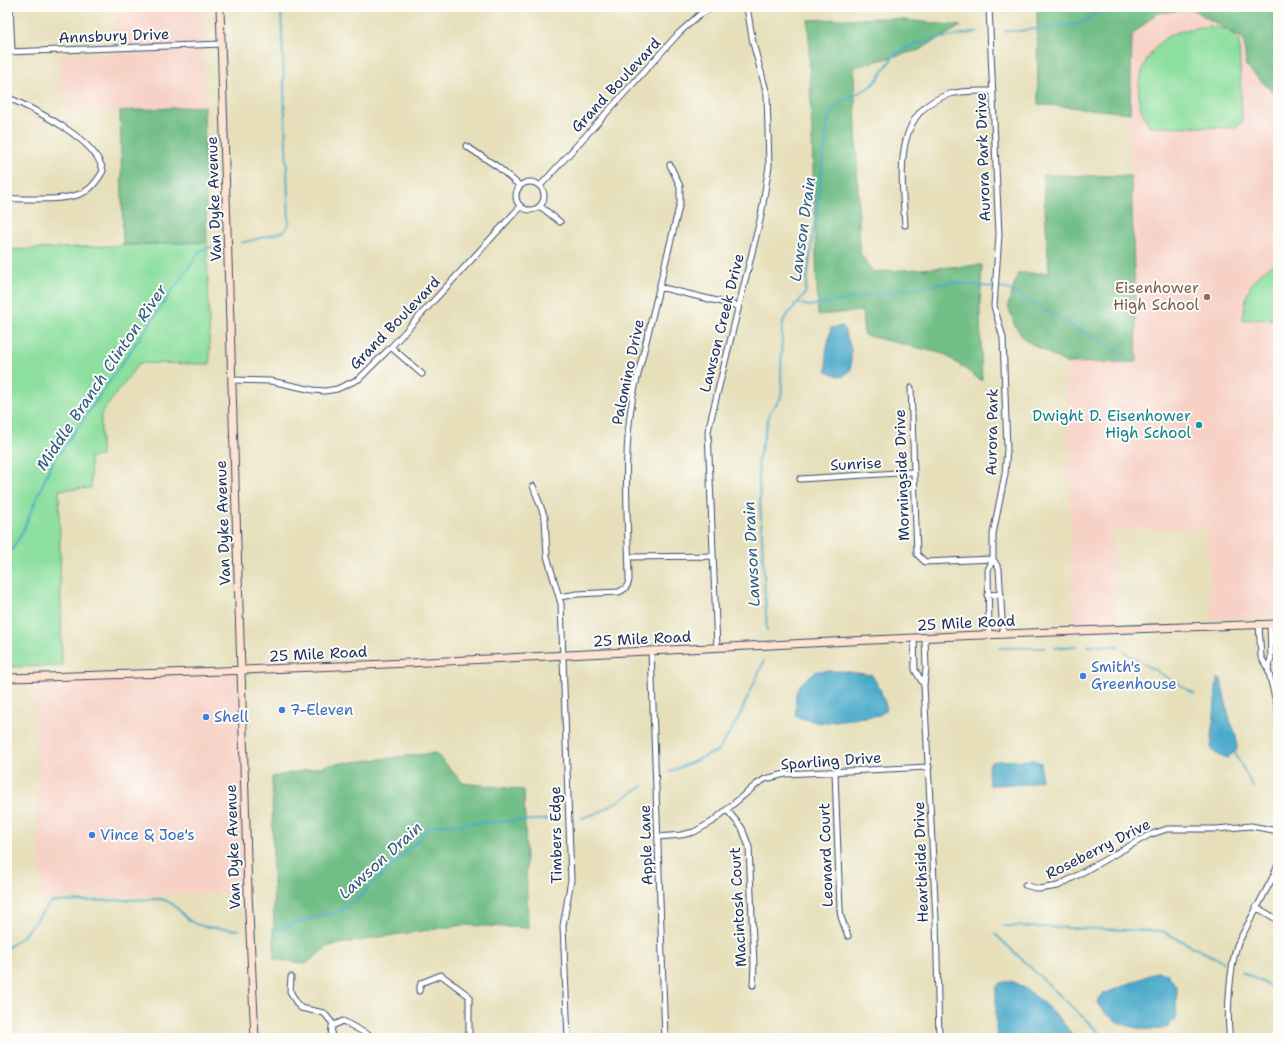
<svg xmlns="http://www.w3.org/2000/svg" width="1285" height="1045" font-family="'Shantell Sans',sans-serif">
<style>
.built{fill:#f7d1c6}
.green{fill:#8cdf9f;stroke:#54877e}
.forest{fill:#71be86;stroke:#467672}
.water{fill:#4baaca;stroke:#336c94}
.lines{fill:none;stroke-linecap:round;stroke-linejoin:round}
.stream{stroke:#4baaca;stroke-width:2}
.street-casing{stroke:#39496c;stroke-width:7}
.secondary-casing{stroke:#39496c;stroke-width:9}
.street{stroke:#fff;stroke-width:5}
.secondary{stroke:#fde4d1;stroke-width:7}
.education-dot{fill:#8d6e63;stroke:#fdfcf7;stroke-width:1.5}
.culture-dot{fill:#0f9aa8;stroke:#fdfcf7;stroke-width:1.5}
.shop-dot{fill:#3f7fe0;stroke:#fdfcf7;stroke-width:1.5}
.labels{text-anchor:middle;stroke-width:4;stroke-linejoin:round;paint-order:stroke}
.street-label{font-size:15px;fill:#1b2f5e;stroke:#fdfcf7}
.education-label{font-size:15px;fill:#785e54;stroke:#fdfcf7;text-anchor:end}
.culture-label{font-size:15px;fill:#0d838f;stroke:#fdfcf7;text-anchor:end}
.shop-label{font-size:15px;fill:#366cbe;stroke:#fdfcf7;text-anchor:start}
.water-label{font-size:16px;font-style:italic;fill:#2c5a84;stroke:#fdfcf7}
</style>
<rect width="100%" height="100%" fill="#fdfcf7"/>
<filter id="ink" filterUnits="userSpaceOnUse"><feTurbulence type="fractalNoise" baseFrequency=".025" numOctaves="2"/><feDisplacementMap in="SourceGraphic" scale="8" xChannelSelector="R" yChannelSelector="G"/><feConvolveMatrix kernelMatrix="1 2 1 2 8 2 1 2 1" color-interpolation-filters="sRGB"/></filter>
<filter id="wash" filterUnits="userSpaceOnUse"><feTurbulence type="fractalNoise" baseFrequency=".012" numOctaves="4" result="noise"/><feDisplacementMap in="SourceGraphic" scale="16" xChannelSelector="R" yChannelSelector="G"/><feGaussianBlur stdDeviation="0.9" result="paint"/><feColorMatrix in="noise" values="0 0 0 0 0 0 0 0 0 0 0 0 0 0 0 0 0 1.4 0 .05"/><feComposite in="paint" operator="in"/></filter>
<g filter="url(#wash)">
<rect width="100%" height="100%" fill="#e6dfba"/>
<path class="built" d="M 115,7 L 204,7 L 204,106 L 64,112 L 60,55 L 116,54 Z
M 1125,7 L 1278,7 L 1278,616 L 1211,619 L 1208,529 L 1113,530 L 1116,622 L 1073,623 L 1066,363 L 1137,362 Z
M 240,671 L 248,892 L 41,899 L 33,677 Z"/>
<path class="green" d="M 1208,26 L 1229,30 L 1239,42 L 1242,121 L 1237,128 L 1149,126 C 1147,120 1143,115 1141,109 C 1133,85 1145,54 1164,39 C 1176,30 1194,28 1208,26 Z
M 207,242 L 210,364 L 139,363 L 101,414 L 101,456 L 90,457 L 91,488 L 59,490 L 62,666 L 7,667 L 7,250 Z
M 1278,262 L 1278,319 L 1243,320 C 1246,290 1250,276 1278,262 Z"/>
<path class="forest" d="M 1037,7 L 1278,7 L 1278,98 L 1246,66 L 1244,40 L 1192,9 L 1157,13 L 1132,35 L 1130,113 L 1038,104 Z
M 886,18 L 961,26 L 919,50 L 854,67 L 860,253 L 873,272 L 982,265 L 980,311 L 982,381 L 944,354 L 864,335 L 862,311 L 818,315 L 808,20 Z
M 204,106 L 207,242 L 123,245 L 120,111 Z
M 1043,175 L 1131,176 L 1137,362 L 1066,363 L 1025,340 L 1014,324 L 1008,305 L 1018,273 L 1049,273 Z
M 436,753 L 463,783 L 524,790 L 528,928 L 463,925 L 380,937 L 328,946 L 306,964 L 274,959 L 272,777 L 334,764 Z"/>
<path class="water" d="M 843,326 L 851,349 L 851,370 L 842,377 L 827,372 L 826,353 L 831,328 Z
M 817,671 L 842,671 L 872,675 L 880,689 L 887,709 L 880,715 L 820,723 L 796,717 C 795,691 793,687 817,671 Z
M 1217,679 L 1221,679 L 1229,717 L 1236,735 L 1237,750 L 1227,758 L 1217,755 L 1211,748 Z
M 1033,760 L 1041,763 L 1041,780 L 1029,784 L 989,785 L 988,771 L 990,763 L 995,761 Z
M 1157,972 L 1168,974 L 1177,988 L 1176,1016 L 1175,1019 L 1170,1022 L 1170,1027 C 1147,1035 1107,1024 1097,1002 L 1101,995 Z
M 1011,981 C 1027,985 1067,1023 1074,1038 L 998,1038 L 996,1029 L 996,988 L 1000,983 Z"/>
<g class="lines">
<path class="stream" d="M 1004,31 L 1018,31 L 1079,24 L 1106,7
M 241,243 L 283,232 L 289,225 L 281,7
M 798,303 L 808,306 L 951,282 L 1007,289 L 1128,357
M 7,558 L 22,533 L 50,467 L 200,251 L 211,247 L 219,247
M 767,632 L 758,462 L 770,412 L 780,399 L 782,393 L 781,378 L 782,329 L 784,319 L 805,294 L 829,116 C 838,99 852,97 868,88 C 880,81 884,67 893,57 C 905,42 958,35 978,32
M 1087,646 L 1117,646 L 1119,647
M 999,648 L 1045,648
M 1055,648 L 1076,646
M 1124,652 L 1195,694
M 1234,751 L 1253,787
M 670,772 L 719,750 L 737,721 L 764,661
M 582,818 L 600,812 L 643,786
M 1002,926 L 1162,931 L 1223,962
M 272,930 L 342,910 L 355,901 L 420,839 L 426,829 L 438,825 L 554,819
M 995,934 L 1105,1038
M 7,948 L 22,937 L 51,902 L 161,899 C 177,903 178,912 190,921 C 201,929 225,928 239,930
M 1242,972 L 1278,990"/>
</g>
</g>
<g filter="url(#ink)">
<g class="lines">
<g class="street-casing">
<path id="street" d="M 10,7 L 12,52
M 7,52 L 222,44
M 7,97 C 35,110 97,139 103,171 C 99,178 95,184 89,189 C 73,203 28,198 7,199
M 466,146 L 498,167 L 520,186
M516 196a14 14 0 1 1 28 0a14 14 0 1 1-28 0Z
M 540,186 L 679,33 L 699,15 L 714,7
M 540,206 L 560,222
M 905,225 C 902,177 891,111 950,94 C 964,90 979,91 993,91
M 659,287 L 738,306
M 391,347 L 422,374
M 232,380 L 271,381 L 313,390 L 325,391 L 337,389 L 359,379 L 391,347 L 521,206
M 911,388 L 917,554 L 925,562 L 993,559
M 800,479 L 914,472
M 533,486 L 545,518 L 547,556 L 561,604 L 571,880 L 563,926 L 568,1038
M 629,557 L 713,556
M 993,559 L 999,569 L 1003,635
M 987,595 L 1001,594
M 560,597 L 577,594 L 619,592 C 625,589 628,587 629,580 C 628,518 622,457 633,395 L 680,203 L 680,186 L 670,165
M 1259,624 L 1261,657 L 1268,669 L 1271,658 L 1270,624
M 989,635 L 988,570 L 993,559 L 993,534 L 1005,474 L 1007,449 L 1003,338 L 994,306 L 999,235 L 989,7
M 925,638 L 926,669 L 924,685 L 936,920 L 939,1038
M 914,639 L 915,670 L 924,685
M 717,648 L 708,431 L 761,216 L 769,166 L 767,94 L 753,43 L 747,7
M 651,651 L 665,1038
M 1268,669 L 1278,710
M 835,772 L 840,909 L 841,917 L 848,936
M 727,810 L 742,828 L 749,847 L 754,964 L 753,985
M 658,837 L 681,835 L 694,832 L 712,822 L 757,784 L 765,779 L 785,774 L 929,767
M 1025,885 L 1039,889 L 1058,886 L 1149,835 L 1167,829 L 1216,829 L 1251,826 L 1278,831
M 1256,907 L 1278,920
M 291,977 L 290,991 L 297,1004 L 301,1008 L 324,1013 L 334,1025
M 419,991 L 421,983 L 441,975 L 469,996 L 469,1038
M 331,1038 L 332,1026 L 343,1021 L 374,1038
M 1230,1038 C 1226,1014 1230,968 1237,945 L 1272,879 L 1278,864"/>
</g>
<g class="secondary-casing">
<path id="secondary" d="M 220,7 L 248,892 L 255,1038
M 7,678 C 431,667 854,636 1278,624"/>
</g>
<use href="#street" class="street"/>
<use href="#secondary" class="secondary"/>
</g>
</g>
<circle class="education-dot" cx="1207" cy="297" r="4"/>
<circle class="culture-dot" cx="1199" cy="425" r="4"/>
<g class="shop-dot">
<circle cx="1083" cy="676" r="4"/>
<circle cx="282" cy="710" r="4"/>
<circle cx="206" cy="717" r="4"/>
<circle cx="92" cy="835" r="4"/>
</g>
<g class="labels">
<g class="street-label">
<text transform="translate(114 36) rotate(-2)" y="5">Annsbury Drive</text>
<text transform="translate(616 85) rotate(-47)" y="5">Grand Boulevard</text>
<text transform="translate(983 157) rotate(-92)" y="5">Aurora Park Drive</text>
<text transform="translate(214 199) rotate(-92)" y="5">Van Dyke Avenue</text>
<text transform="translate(395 323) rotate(-46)" y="5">Grand Boulevard</text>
<text transform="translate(722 323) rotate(-76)" y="5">Lawson Creek Drive</text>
<text transform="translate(628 372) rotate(-78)" y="5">Palomino Drive</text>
<text transform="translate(992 432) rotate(-89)" y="5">Aurora Park</text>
<text transform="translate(856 464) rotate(-3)" y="5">Sunrise</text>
<text transform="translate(902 475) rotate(-92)" y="5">Morningside Drive</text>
<text transform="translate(223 523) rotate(-92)" y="5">Van Dyke Avenue</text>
<text transform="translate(966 623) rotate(-3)" y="5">25 Mile Road</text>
<text transform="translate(642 639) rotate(-3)" y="5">25 Mile Road</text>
<text transform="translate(318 654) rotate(-3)" y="5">25 Mile Road</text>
<text transform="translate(831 761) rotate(-4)" y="5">Sparling Drive</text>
<text transform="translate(556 835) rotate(-91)" y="5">Timbers Edge</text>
<text transform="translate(646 845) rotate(-92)" y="5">Apple Lane</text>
<text transform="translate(233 847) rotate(-92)" y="5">Van Dyke Avenue</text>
<text transform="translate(1098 849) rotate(-27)" y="5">Roseberry Drive</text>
<text transform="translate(826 855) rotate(-92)" y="5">Leonard Court</text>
<text transform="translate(921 862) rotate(-92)" y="5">Hearthside Drive</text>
<text transform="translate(738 907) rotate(-93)" y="5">Macintosh Court</text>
</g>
<g class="education-label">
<text x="1199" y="293">Eisenhower<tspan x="1199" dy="17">High School</tspan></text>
</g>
<g class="culture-label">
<text x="1191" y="421">Dwight D. Eisenhower<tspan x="1191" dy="17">High School</tspan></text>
</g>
<g class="shop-label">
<text x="1091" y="672">Smith's<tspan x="1091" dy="17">Greenhouse</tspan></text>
<text x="290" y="715">7-Eleven</text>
<text x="214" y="722">Shell</text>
<text x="100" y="840">Vince &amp; Joe's</text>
</g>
<g class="water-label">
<text transform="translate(802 229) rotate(-82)" y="6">Lawson Drain</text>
<text transform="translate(101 377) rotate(-56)" y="6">Middle Branch Clinton River</text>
<text transform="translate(751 554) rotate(-93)" y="6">Lawson Drain</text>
<text transform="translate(380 860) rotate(-42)" y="6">Lawson Drain</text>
</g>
</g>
<rect width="1285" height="1045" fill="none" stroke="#fdfcf7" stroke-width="24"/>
</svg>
